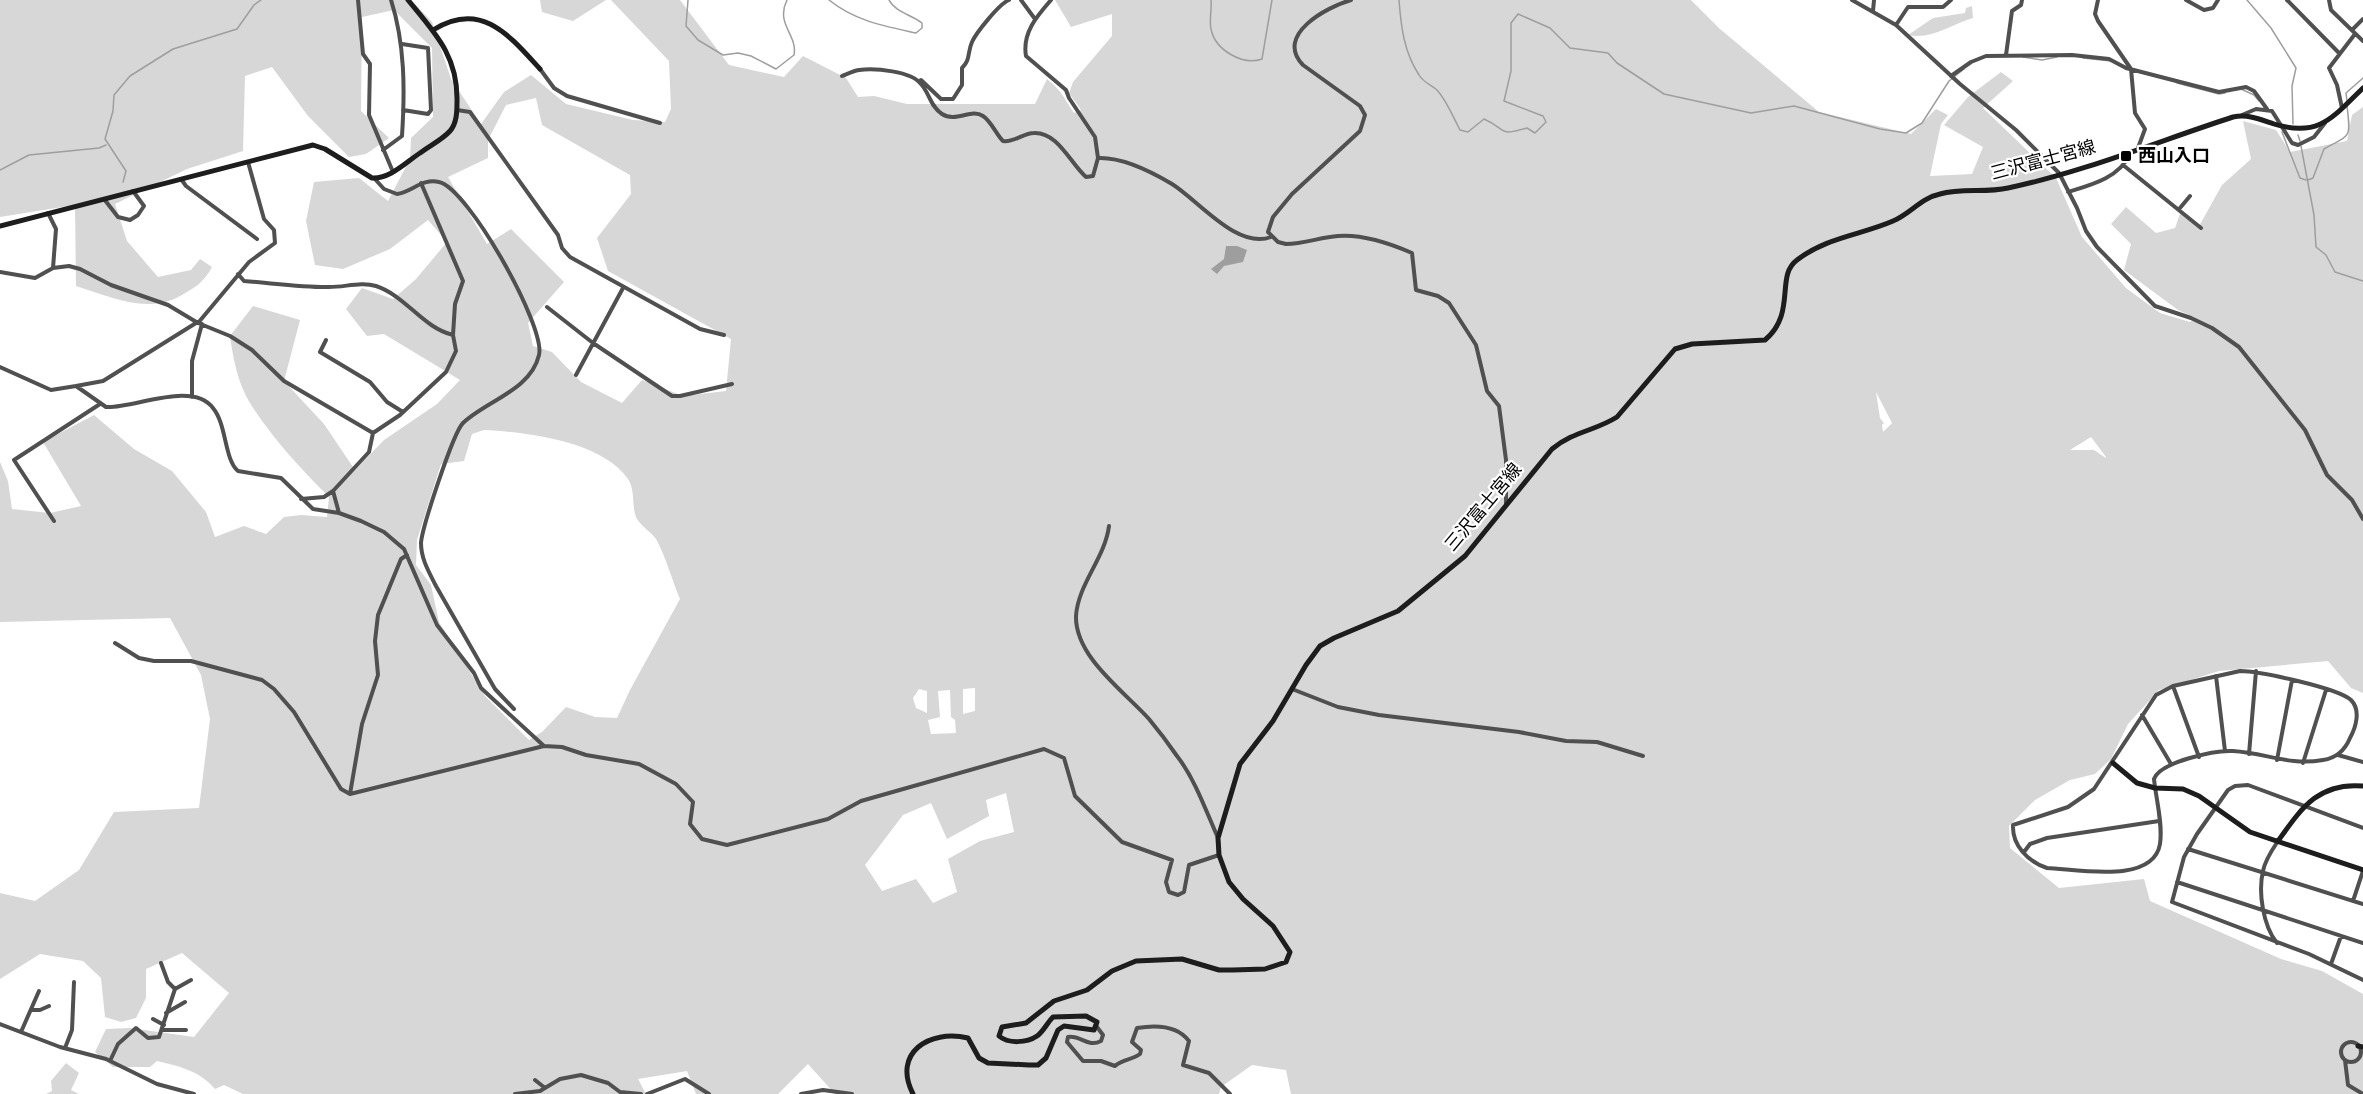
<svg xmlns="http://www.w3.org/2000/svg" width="2363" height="1094" font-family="'Public Sans','Noto Sans JP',sans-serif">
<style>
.green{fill:#d7d7d7;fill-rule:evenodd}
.water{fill:#9e9e9e}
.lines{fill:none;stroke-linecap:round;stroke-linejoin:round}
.stream{stroke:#9e9e9e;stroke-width:1.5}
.street{stroke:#505050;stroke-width:4}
.secondary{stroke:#1d1d1d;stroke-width:5}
.poi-dot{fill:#000;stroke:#fff;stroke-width:2}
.labels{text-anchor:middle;stroke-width:4.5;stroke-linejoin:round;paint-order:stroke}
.poi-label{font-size:18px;font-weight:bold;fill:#000;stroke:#fff;text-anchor:start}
.street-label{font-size:18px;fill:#000;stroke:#fff}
</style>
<rect width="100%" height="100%" fill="#fff"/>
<path class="green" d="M 0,0 L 411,0 L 432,22 L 451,79 L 481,124 L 504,92 L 531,75 L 566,104 L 633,120 L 665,122 L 671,109 L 669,61 L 611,0 L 680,0 L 729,65 L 784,77 L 803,56 L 846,78 L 858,97 L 874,96 L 907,104 L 1035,104 L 1047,79 C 1062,91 1064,98 1074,113 L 1081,110 L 1069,93 L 1073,82 L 1112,36 L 1112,14 L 1071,27 L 1055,0 L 1691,0 L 1720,29 L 1819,112 L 1911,134 L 1936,109 L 1948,115 L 1941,124 L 1930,176 L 1972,174 L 1983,147 L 1944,125 L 1968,97 L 2001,72 L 2013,81 L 1983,108 L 2056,178 L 2082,237 L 2126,288 L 2160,313 L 2190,322 L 2195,318 L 2178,310 L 2124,270 L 2131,244 L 2111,224 L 2126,207 L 2156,233 L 2175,228 L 2181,211 L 2198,228 L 2222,185 L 2251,159 L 2243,121 L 2276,130 L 2290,152 L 2347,141 L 2352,115 L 2363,107 L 2363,693 L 2351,688 L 2328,661 L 2219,671 L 2159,690 L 2128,724 L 2111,759 L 2095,774 L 2070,780 L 2035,800 L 2009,826 L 2010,848 L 2059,888 L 2144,879 L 2150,901 L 2281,959 L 2322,971 L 2363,994 L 2363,1094 L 1291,1094 L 1286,1070 L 1252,1065 L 1221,1087 L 1219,1094 L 835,1094 L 808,1064 L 778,1094 L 696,1094 L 687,1071 L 638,1079 L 646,1094 L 243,1094 L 224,1085 L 215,1089 C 200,1071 179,1066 157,1061 L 150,1067 L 113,1067 L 95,1052 L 106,1029 L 130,1028 L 194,1037 L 229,993 L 182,953 L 146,969 L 146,998 L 136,1018 L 121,1022 L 105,1017 L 101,978 L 83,961 L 40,954 L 0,979 L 0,893 L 35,901 L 79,870 L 114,812 L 199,808 L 210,719 L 201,675 L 170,618 L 0,622 L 0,462 L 8,481 L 12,509 L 50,513 L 81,506 L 43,442 L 94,415 L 134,449 L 172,471 L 206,512 L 215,537 L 244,526 L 266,534 L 284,517 L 301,515 L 327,517 L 329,497 C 301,469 271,437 250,403 C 238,384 233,358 230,336 L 253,306 L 300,320 L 284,381 L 324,424 L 355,470 L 384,440 L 437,404 L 460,380 L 384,334 L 367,336 L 346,309 L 362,288 L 393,299 L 416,279 L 447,242 L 428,220 L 390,249 L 343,269 L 315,265 L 306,221 L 314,182 L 359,178 L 388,201 L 410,159 L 411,138 L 433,117 L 432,48 L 394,10 L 362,17 L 361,111 L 389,138 L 366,154 L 349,157 L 308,116 L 272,67 L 245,76 L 243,151 L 187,169 L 115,204 L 127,241 L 158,277 L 191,270 L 200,259 L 212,267 C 204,282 196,287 182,295 C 147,315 112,297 76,286 L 75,205 L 0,217 ZM 536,98 L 542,125 L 630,175 L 631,194 L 597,238 L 608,271 L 731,339 L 726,391 L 683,396 L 642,380 L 622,403 L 581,382 L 552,352 L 533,346 L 528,323 L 564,282 L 511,229 L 487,244 L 448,177 L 488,158 L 488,140 L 506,105 ZM 1876,392 L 1892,423 L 1883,432 L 1882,425 L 1884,423 L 1880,418 ZM 484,430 C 527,432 602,441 628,479 C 636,491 631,508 637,519 C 642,527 651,532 656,539 C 666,557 672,580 680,599 L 630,690 L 617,718 L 595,717 L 566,707 L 542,732 L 529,740 L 485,696 L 439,622 L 431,585 L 416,565 L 417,540 L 441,464 L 464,461 L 472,434 ZM 2091,437 L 2106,457 L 2106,458 L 2094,450 L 2070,450 ZM 975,688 L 975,711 L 963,714 L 963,727 L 963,689 ZM 919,689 L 927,691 L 927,713 L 916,708 L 913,698 ZM 950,690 L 951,717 L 955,720 L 956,733 L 931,734 L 928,720 L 940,717 L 938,691 ZM 1006,793 L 1014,832 L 980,841 L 948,859 L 957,892 L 933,903 L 916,879 L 882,891 L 865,865 L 903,815 L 931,803 L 947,839 L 989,816 L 986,800 Z
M 540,0 L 606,0 L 573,21 L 542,12 Z
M 1972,6 L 1973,18 C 1952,24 1931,40 1908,35 L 1933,18 L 1965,13 L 1966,8 Z
M 66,1063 L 79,1073 L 71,1090 L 79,1094 L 46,1094 L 52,1091 L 51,1081 Z"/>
<path class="water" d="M 1226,246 L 1237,246 L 1247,250 L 1243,262 L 1224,266 L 1217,274 L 1211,269 L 1224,259 Z"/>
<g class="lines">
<path class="stream" d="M 688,0 L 686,26 L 698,40 L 723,55 L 738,53 L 751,56 L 776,69 L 794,55 C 798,35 775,24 787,0
M 829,0 C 855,21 884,26 916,33 L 922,28 L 922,23 C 912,15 895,12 889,0
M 1211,0 C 1212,9 1209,20 1211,29 C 1215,50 1243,66 1262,59 L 1272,0
M 1399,0 C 1401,27 1404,52 1419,75 C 1423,82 1431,85 1437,90 C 1447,101 1453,117 1460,130 L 1468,132 L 1484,119 C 1507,129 1497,137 1527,128 L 1535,133 L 1546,122 L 1543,116 L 1504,101 L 1511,71 L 1511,23 L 1518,14 L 1550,28 L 1570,48 L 1608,53 L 1617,63 L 1664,94 L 1751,113 L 1794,106 L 1880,129 L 1906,133 L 1922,123 L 1949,81 L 1964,69
M 2247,0 L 2271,28 L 2296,68 L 2292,86 L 2293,124
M 2023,57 L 2042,60 L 2057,57
M 2083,58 L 2111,61
M 2177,83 L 2219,94 L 2225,93
M 2241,89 L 2254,95 L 2259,101
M 2347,101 L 2346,93 L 2363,78
M 2282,132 L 2300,178 L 2306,180
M 2298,135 L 2300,141
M 2301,146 L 2314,215 L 2316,247 L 2326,255 L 2335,272 L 2363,281
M 0,170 L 29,155 L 99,148 L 106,145
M 2308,180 L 2313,178 L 2324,149 C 2351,134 2351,139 2347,106
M 123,182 L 126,171 L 105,139 L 113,111 L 114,95 L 130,76 L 173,49 L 237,29 L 254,5 L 261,0"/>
<path class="street" d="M 358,0 L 363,54 L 370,64 L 369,115 L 393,172
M 1021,0 L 1035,19
M 1351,0 C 1327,7 1274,35 1303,65 L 1360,106 L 1365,115 L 1360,131 L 1292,194 L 1273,217 L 1268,232 L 1278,242 L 1286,244 C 1304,244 1321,237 1338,236 C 1363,234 1389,243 1412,253 L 1416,290 L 1438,296 L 1449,303 L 1476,345 L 1487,391 L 1499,406 L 1506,460 L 1506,504
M 1852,0 L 1896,25 L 1960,84 L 2016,130 L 2059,173 L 2077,208 L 2086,231 L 2097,247 L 2155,306 L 2191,318 L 2212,328 L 2239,347 L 2305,430 L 2327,475 L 2352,500 L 2363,519
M 2098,0 L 2095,14 L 2098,21 L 2131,69 L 2135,113 L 2145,129 L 2138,148
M 2186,0 L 2204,10 L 2213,8 L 2218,0
M 2287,0 L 2339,53
M 2329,0 L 2331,10 L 2363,41
M 1873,11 L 1874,0
M 1896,25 L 1908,7 L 1943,7 L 1951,0
M 2352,30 L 2363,19
M 402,44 L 428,48 L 431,110 L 428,114 L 403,110
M 2006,55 L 2012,11 L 2021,5 L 2022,0
M 540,69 L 554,88 L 567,96 L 660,123
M 842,76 C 847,74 853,71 859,70 C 875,68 911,71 921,84 C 930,94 930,106 942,114 C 956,123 971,108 983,116 C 991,121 996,134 1003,141 C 1014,143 1023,133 1034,133 C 1058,132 1070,163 1086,177 L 1093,176 L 1098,158 L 1095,137 L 1069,98 L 1066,90 L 1026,56 C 1022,33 1037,16 1051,0
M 1951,76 L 1971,62 L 1986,56 L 2072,55 L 2109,59 L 2126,68 L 2219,92 L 2246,87 L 2254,91 L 2267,109
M 921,80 L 941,99 L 953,99 L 962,85 L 962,68 C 971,59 967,53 972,42 C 976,33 999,4 1009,0
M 2342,108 L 2337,85 L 2329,68 L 2355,34
M 457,110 L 470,112 L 558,235 L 562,248 L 570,257 L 700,329 L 724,335
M 2242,115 L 2256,109 L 2272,111 L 2292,143 L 2298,145 L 2314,137 L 2325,123
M 383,150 L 402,136 C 405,90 405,44 391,0
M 1098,158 C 1122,157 1152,172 1172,184 C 1198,200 1237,250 1271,237
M 2123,165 L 2201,228
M 374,178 L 384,189 L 397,194 C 412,192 422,178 439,182 C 468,188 546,327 539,355 C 531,390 486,401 463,423 C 453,433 422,528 421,543 C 421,559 429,572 436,586 L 495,689 L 514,709
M 181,179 L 186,186 L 257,239
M 2068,192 C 2091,185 2119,178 2130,154
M 104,199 L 118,217 L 130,220 L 138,215 L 144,206 L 133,191
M 2180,208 L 2190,196
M 48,213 L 56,229 L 53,268
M 0,272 L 35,278 L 53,268 L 69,266 L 80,269 L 111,285 L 168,305 L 198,323 L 249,262 L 275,243 L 274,230 L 264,219 L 248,162
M 238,274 L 244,281 C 271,283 299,287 326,287 C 343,288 360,281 376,286 C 406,296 423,328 453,335
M 547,307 L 593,343 L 672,396 L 680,396 L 732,384
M 198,323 L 230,336 L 252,350 L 284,381 L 373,433
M 326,340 L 320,352 L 370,382 L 387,402 L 403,412
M 0,367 L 51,390 L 76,386 L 106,407 C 133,409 192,380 213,408 C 227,425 224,459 238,471 L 281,478 L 313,509 L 339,513 L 361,521 L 384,532 L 404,549 L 437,625 L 474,673 L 481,688 L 544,746
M 576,375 L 623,288
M 76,386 L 103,381 L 196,323
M 192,397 L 192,361 L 202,324
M 333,491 L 339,513
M 301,499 L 324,497 L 333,491 L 369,452 L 373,433 L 400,415 L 446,372 L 456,351 L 453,335 L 455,304 L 463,281 L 421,183
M 54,521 L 14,460 L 100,404
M 1109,526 C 1105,558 1078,584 1076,616 C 1075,657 1125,692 1149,719 C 1159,731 1168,743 1177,756 C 1195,779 1206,811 1218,838
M 115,643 L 139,658 L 154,661 L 191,661 L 262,680 L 274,689 L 294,712 L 341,789 L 350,794 L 544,746 L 562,747 L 586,755 L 639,764 L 676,784 L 693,802 L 690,824 L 702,839 L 727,845 L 828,819 L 861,801 L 1044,749 L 1064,758 L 1075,796 L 1122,842 L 1172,860 L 1166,882 L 1169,892 L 1178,895 L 1184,892 L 1189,865 L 1219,855
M 2240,671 C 2259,671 2338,688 2351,700 C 2361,710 2356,727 2350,738 C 2345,750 2337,758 2323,760 C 2289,766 2266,753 2233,751 C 2215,750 2160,762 2154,779 C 2156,799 2163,824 2160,844 C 2153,885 2077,869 2047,868 C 2028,862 2012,845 2013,825 L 2068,807 L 2094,789 L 2156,695 L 2173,686 Z
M 2216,676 L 2225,751
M 2173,686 L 2199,757
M 1292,689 L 1338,707 L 1379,715 L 1519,732 L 1566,741 L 1597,742 L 1643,756
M 2142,715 L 2171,764
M 2249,754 L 2256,671
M 2338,755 L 2363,762
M 2277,760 L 2292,680
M 2303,763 L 2326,690
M 350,794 L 362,724 L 378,675 L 375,641 L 378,615 L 401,559 L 407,555
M 2363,828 L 2248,785 L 2235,786 L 2228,790 L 2197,834 L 2184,857 L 2172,902 L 2309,954 L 2363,980
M 2188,849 L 2363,904
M 2024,852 L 2030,844 L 2047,838 L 2159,821
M 2177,882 L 2363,943
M 2353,901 L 2363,871
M 2277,943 C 2263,926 2258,892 2263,871 C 2265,860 2272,850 2278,841
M 2331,964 L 2341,936
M 175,989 L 191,980
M 31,1010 L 40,1010 L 49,1006
M 166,1013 L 185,1002
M 153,1019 L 164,1025
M 0,1024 L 60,1047 L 106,1059 L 157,1084 L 194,1094
M 1097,1027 L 1103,1035 L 1101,1041 C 1088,1048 1081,1035 1068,1037 L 1067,1042 L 1083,1061 L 1101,1061 L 1115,1066 C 1123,1059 1132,1060 1140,1054 L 1141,1050 L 1132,1042 L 1137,1028 C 1155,1025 1177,1025 1189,1041 L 1183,1065 L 1209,1073 L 1230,1094
M 163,1030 L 186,1030
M 21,1032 L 39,991
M2341 1052a10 10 0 1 1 20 0a10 10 0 1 1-20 0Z
M 65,1048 L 72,1030 L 74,982
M 2345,1060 L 2348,1085 L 2363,1094
M 110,1061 L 118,1044 L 136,1028 L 148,1038 L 159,1037 L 175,989 L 168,982 L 161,963
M 535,1080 L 545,1088
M 515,1094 L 540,1091 L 560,1079 L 581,1075 L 608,1083 L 620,1092 L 641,1094
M 647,1094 L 685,1079 L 709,1094
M 801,1094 L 823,1090 L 852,1094"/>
<path class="secondary" d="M 433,30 C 481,0 509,35 540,69
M 0,226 L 313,145 L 325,149 L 372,178 C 390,179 405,163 420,153 C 429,146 442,140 450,131 C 457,123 457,111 457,101 C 458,56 435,33 408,0
M 2113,763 L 2137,783 L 2155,788 L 2183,789 L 2199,796 L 2250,832 L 2363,870
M 2278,841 C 2301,809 2318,782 2363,786
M 2358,1046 L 2363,1047
M 913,1094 C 892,1053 929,1029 968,1038 L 979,1058 L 988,1063 L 1029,1065 L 1038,1065 L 1046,1058 L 1058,1030 L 1064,1026 L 1094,1030 L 1097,1022 L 1086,1016 L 1053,1017 C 1047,1023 1043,1032 1037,1036 C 1027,1043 1008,1044 999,1036 L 1002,1027 L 1026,1023 L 1054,1001 L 1087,990 L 1112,971 L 1136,961 L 1182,959 L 1219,970 L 1233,970 L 1265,969 L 1286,962 L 1290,952 L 1273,926 L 1243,899 L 1229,882 L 1219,855 L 1218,838 L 1240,764 L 1273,721 L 1306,665 L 1320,646 L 1334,638 L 1398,611 L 1465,556 L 1552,449 C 1574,431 1595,431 1617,417 L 1675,349 L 1692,344 L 1765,340 C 1797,313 1775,276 1797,260 C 1827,237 1861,235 1893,221 C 1910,214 1921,198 1940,194 C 1961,188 1986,193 2008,188 C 2084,172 2159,141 2233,117 C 2248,114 2259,119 2274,124 C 2319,138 2333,117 2363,88"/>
</g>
<rect class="poi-dot" x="2120" y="150" width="12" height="12" rx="3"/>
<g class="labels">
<g class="poi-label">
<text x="2138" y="162">西山入口</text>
</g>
<g class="street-label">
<text transform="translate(2043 160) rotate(-15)" y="6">三沢富士宮線</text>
<text transform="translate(1483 507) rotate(-50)" y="6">三沢富士宮線</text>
</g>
</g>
</svg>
